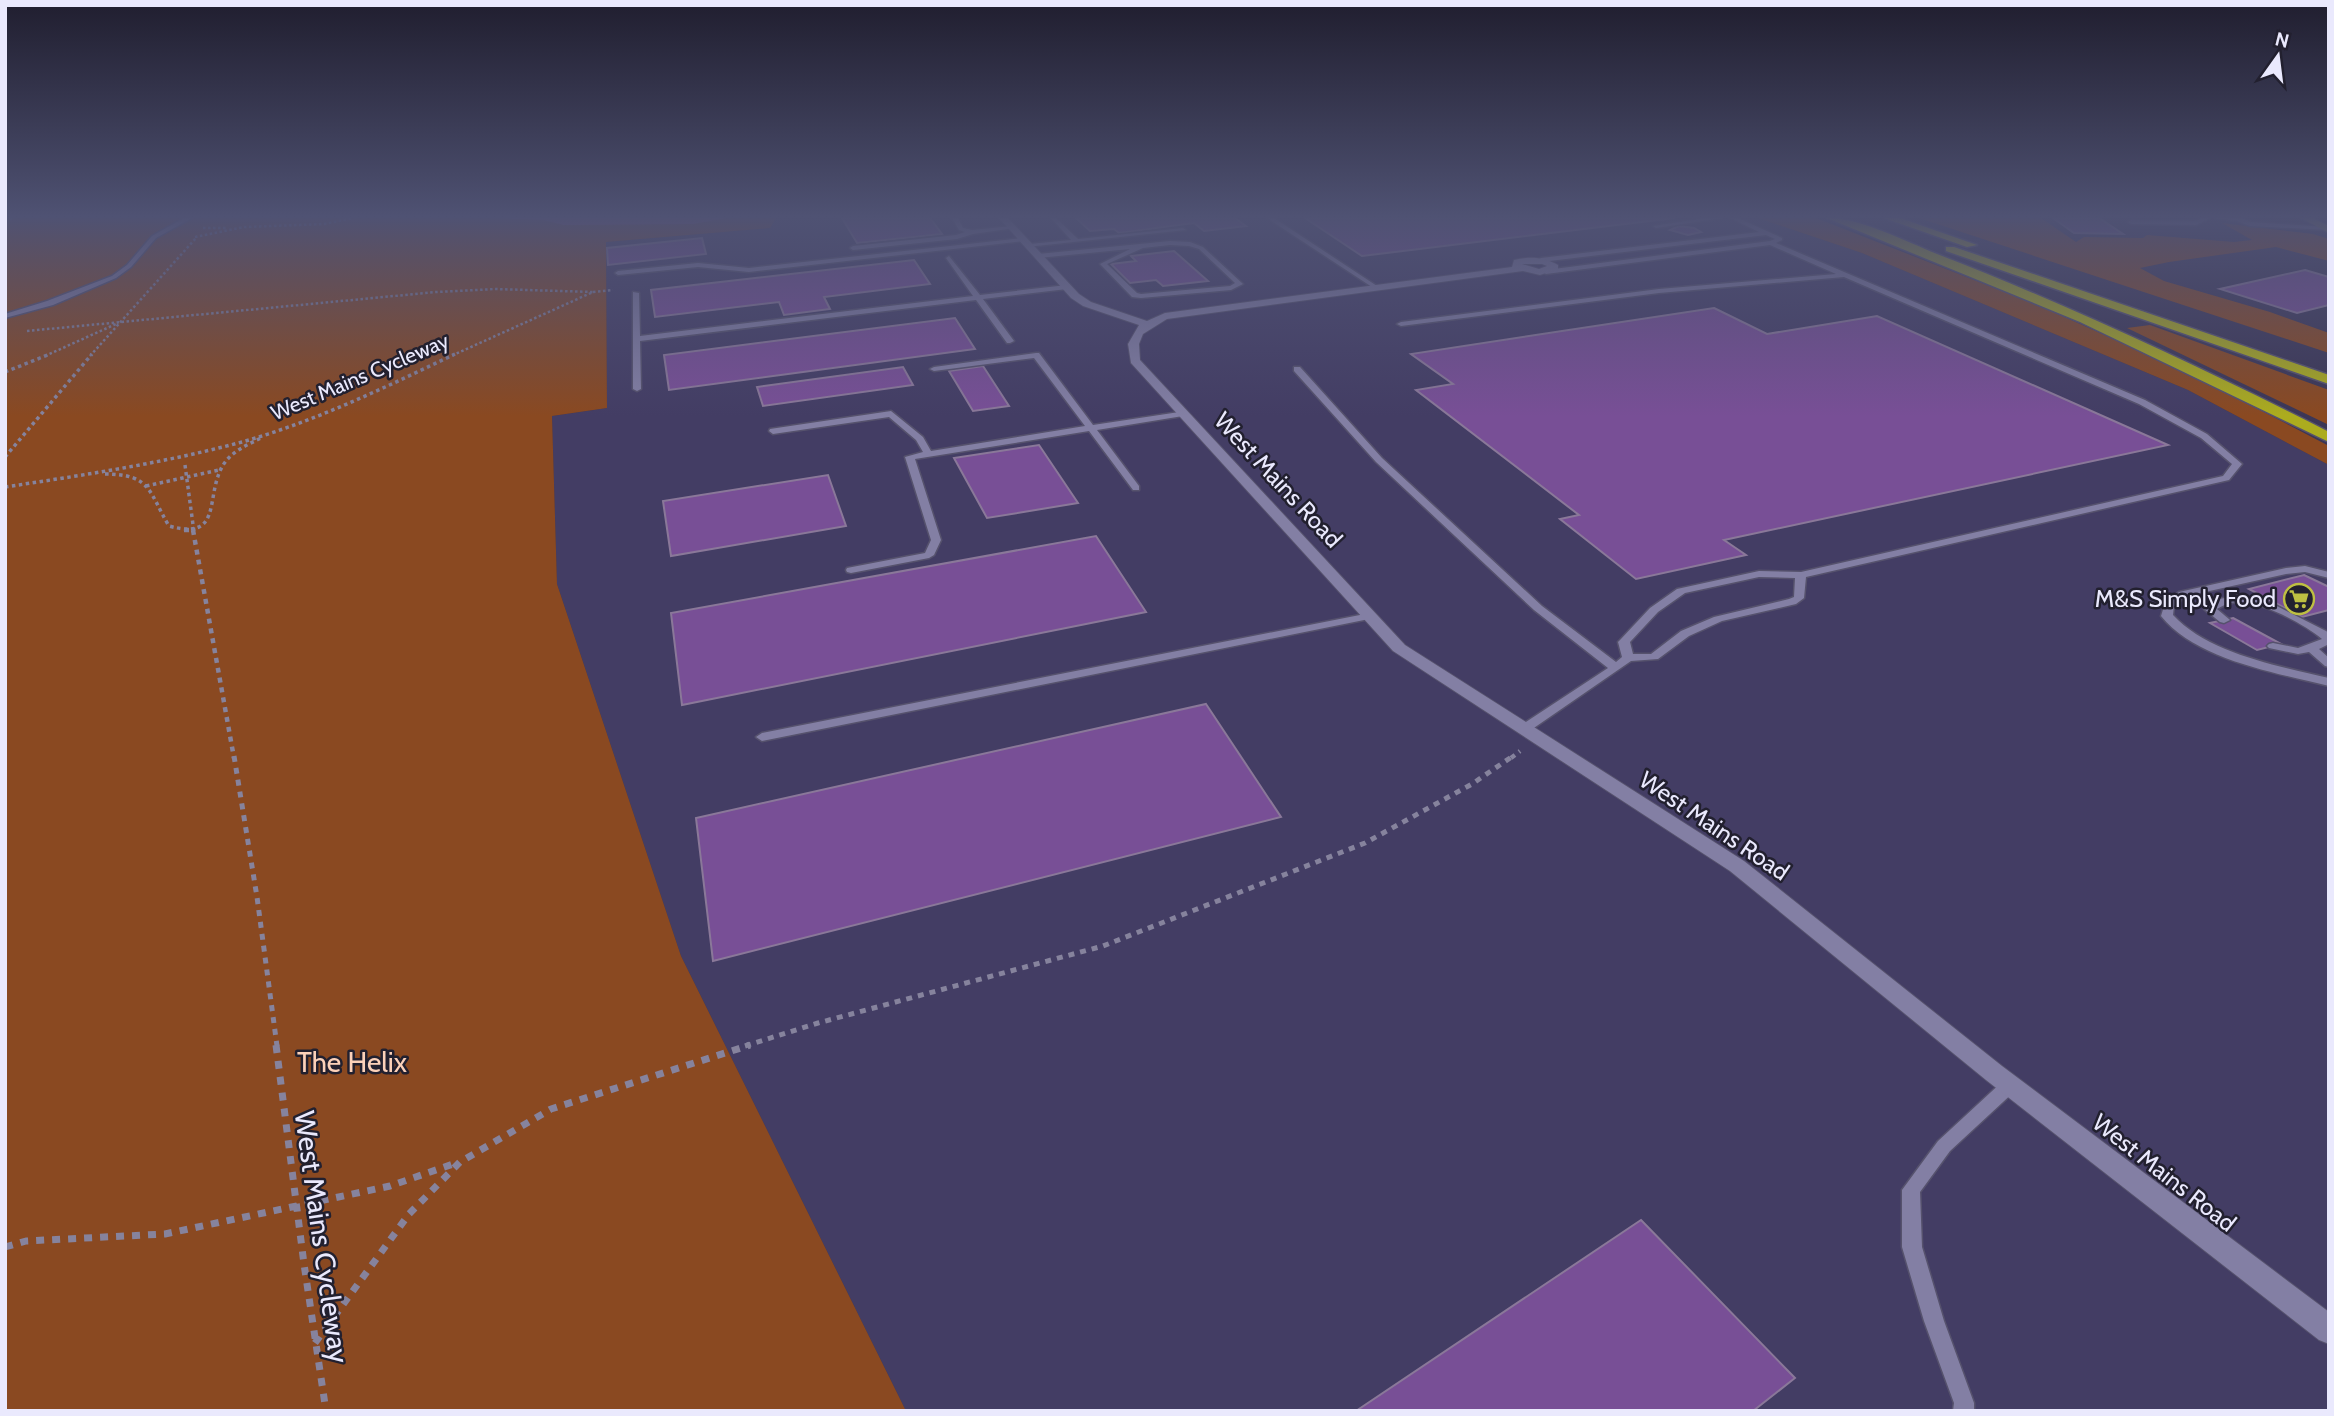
<svg xmlns="http://www.w3.org/2000/svg" width="2334" height="1416" font-family="Cabin,sans-serif">
<style>
.built{fill:#433d64}
.green{fill:#8a4921}
.water{fill:#a85780}
.building{fill:#784f96;stroke:#8a7899;stroke-width:2}
.lines{fill:none;stroke-linecap:round;stroke-linejoin:round}
.service-casing{stroke:#56526d;stroke-width:3}
.minor-casing{stroke:#56526d;stroke-width:2}
.primary-casing{stroke:#56526d;stroke-width:2}
.motorway-casing{stroke:#56526d;stroke-width:3}
.path-far4{stroke:#86839d;stroke-width:2.5;stroke-dasharray:2.5 2.5;stroke-linecap:butt}
.path-far3{stroke:#86839d;stroke-width:3.5;stroke-dasharray:3.5 3.5;stroke-linecap:butt}
.path-far2{stroke:#86839d;stroke-width:4.5;stroke-dasharray:5 5;stroke-linecap:butt}
.path-far1{stroke:#86839d;stroke-width:5;stroke-dasharray:6 6;stroke-linecap:butt}
.path{stroke:#86839d;stroke-width:7;stroke-dasharray:8 8;stroke-linecap:butt}
.service{fill:#837fa4;fill-rule:evenodd}
.minor{fill:#837fa4;fill-rule:evenodd}
.primary{fill:#9c9a54;fill-rule:evenodd}
.motorway{fill:#acac1e;fill-rule:evenodd}
.labels{text-anchor:middle;stroke-width:5;stroke-linejoin:round;paint-order:stroke}
.far-street-label{font-size:21px;fill:#eae9fd;stroke:#22202f}
.street-label{font-size:24px;fill:#eae9fd;stroke:#22202f}
.poi-label{font-size:24px;fill:#eae9fd;stroke:#22202f;text-anchor:end}
.near-park-label{font-size:28px;fill:#fcd1b9;stroke:#22202f}
.near-street-label{font-size:28px;fill:#eae9fd;stroke:#22202f}
</style>
<rect width="100%" height="100%" fill="#3b3656"/>
<path class="built" d="M 776,218 L 1758,218 L 1862,253 L 2188,390 L 2329,465 L 2329,1411 L 906,1411 L 681,956 L 557,584 L 552,416 L 607,408 L 606,242 L 770,228 Z"/>
<path class="green" d="M 11,218 L 776,218 L 770,228 L 606,242 L 607,408 L 552,416 L 557,584 L 681,956 L 906,1411 L 5,1411 L 5,220 Z
M 1758,218 L 1816,218 L 2038,305 L 2191,374 L 2329,446 L 2329,465 L 2188,390 L 1862,253 Z
M 1919,218 L 2041,218 L 2076,242 L 2084,237 L 2143,238 L 2147,235 L 2234,242 L 2252,240 L 2222,223 L 2313,234 L 2329,239 L 2329,261 L 2276,247 L 2169,262 L 2140,268 L 2164,281 L 2270,312 L 2329,333 L 2329,353 Z
M 2150,325 L 2329,390 L 2329,425 L 2127,328 Z"/>
<path class="water" d="M 488,218 L 727,218 L 693,224 L 564,225 L 543,220 Z"/>
<path class="building" d="M 842,218 L 930,218 L 942,234 L 857,243 Z
M 1076,218 L 1235,218 L 1246,226 L 1204,231 L 1194,223 L 1119,233 L 1114,229 L 1090,231 Z
M 1305,218 L 1675,218 L 1362,256 Z
M 2053,218 L 2099,218 L 2123,234 L 2074,233 Z
M 1679,226 L 1694,228 L 1701,232 L 1688,235 L 1670,230 Z
M 702,238 L 706,254 L 608,265 L 607,248 Z
M 1174,251 L 1208,281 L 1163,286 L 1156,280 L 1130,283 L 1111,264 L 1136,261 L 1131,256 Z
M 914,260 L 930,284 L 824,297 L 830,309 L 784,315 L 779,302 L 655,317 L 651,290 Z
M 2305,270 L 2329,277 L 2329,305 L 2297,313 L 2220,289 Z
M 1714,308 L 1767,334 L 1877,316 L 2168,445 L 1724,540 L 1746,555 L 1636,579 L 1560,519 L 1579,515 L 1416,390 L 1453,384 L 1411,354 Z
M 955,318 L 975,349 L 669,390 L 664,355 Z
M 983,366 L 1009,406 L 973,411 L 949,371 Z
M 903,367 L 913,385 L 763,406 L 757,387 Z
M 1039,445 L 1078,503 L 987,518 L 954,458 Z
M 828,475 L 846,526 L 671,556 L 663,501 Z
M 1096,536 L 1146,612 L 682,705 L 671,613 Z
M 2304,575 L 2329,587 L 2329,610 L 2302,617 L 2249,589 Z
M 2233,618 L 2281,644 L 2257,650 L 2210,623 Z
M 1206,704 L 1281,817 L 713,961 L 696,818 Z
M 1641,1220 L 1795,1378 L 1753,1411 L 1356,1411 Z"/>
<g class="lines">
<g class="service-casing">
<path id="service" d="M 184,218 L 192,218 L 156,238 L 131,267 L 116,278 L 53,305 L 5,318 L 5,314 L 47,301 L 112,276 L 127,265 L 152,236 Z
M 952,218 L 958,218 L 963,228 L 972,230 L 1012,226 L 1015,228 L 973,234 L 957,239 L 853,250 L 850,248 L 853,246 L 956,235 L 965,232 L 959,230 Z
M 1051,218 L 1056,218 L 1078,239 L 1183,228 L 1186,230 L 1027,247 L 1027,245 L 1029,244 L 1071,240 Z
M 1267,218 L 1274,218 L 1377,286 L 1372,287 Z
M 1705,218 L 1723,218 L 1656,228 L 1653,226 Z
M 1730,218 L 1738,218 L 1782,238 L 1782,240 L 1776,243 L 2145,400 L 2207,434 L 2242,464 L 2229,480 L 1806,577 L 1804,598 L 1796,604 L 1722,621 L 1689,636 L 1658,659 L 1631,661 L 1528,732 L 1520,732 L 1518,729 L 1520,726 L 1608,668 L 1534,610 L 1376,462 L 1294,371 L 1294,367 L 1300,367 L 1382,458 L 1542,606 L 1616,662 L 1622,657 L 1618,642 L 1620,640 L 1650,608 L 1677,589 L 1759,571 L 1801,572 L 2223,476 L 2232,464 L 2201,438 L 2139,404 L 1844,277 L 1659,293 L 1401,326 L 1397,324 L 1401,322 L 1659,289 L 1836,274 L 1770,245 L 1546,274 L 1543,272 L 1546,270 L 1770,241 L 1775,239 L 1766,235 L 1541,262 L 1538,260 L 1541,258 L 1759,232 ZM 1759,577 L 1795,578 L 1794,597 L 1789,599 L 1714,617 L 1681,631 L 1651,654 L 1633,654 L 1630,642 L 1658,612 L 1685,593 Z
M 2202,218 L 2210,218 L 2196,225 L 2131,224 L 2128,222 L 2131,220 L 2195,221 Z
M 2215,218 L 2241,218 L 2251,222 L 2327,227 L 2329,230 L 2250,226 L 2237,221 Z
M 1023,238 L 1025,239 L 1025,241 L 749,272 L 698,267 L 618,275 L 615,273 L 618,271 L 698,263 L 749,268 Z
M 1170,241 L 1190,242 L 1203,247 L 1243,284 L 1231,290 L 1141,298 L 1132,297 L 1100,264 L 1130,249 L 1038,258 L 1035,256 L 1038,254 ZM 1170,245 L 1189,246 L 1199,249 L 1235,283 L 1230,286 L 1141,294 L 1137,293 L 1107,264 L 1143,248 Z
M 949,256 L 980,295 L 1067,285 L 1070,287 L 1067,289 L 983,299 L 1014,341 L 1010,343 L 1007,343 L 976,300 L 640,341 L 641,389 L 637,391 L 633,389 L 633,292 L 639,293 L 640,336 L 973,296 L 946,258 Z
M 1036,353 L 1039,353 L 1093,425 L 1186,411 L 1186,415 L 1183,416 L 1097,430 L 1139,486 L 1139,490 L 1133,490 L 1089,431 L 915,459 L 941,540 L 934,555 L 929,558 L 851,573 L 847,572 L 846,570 L 847,568 L 925,553 L 931,540 L 905,457 L 923,452 L 916,440 L 889,417 L 773,434 L 769,431 L 770,429 L 891,411 L 923,437 L 931,451 L 1085,426 L 1034,358 L 934,371 L 930,369 L 934,367 Z
M 2305,566 L 2329,572 L 2329,578 L 2305,572 L 2286,574 L 2187,596 L 2174,606 L 2173,615 C 2209,654 2279,666 2329,678 L 2329,686 C 2277,673 2196,660 2161,616 L 2165,603 L 2179,592 L 2286,568 Z
M 2237,596 L 2271,603 L 2326,631 L 2329,633 L 2329,644 L 2319,649 L 2329,658 L 2329,667 L 2325,666 L 2309,652 L 2298,654 L 2269,648 L 2267,646 L 2269,644 L 2273,643 L 2298,648 L 2322,639 C 2304,624 2263,602 2239,602 C 2230,602 2224,605 2217,609 L 2230,620 L 2224,623 L 2220,622 L 2204,609 L 2219,599 Z
M 1370,613 L 1374,614 L 1376,616 L 1374,618 L 762,741 L 756,737 L 762,733 Z
M 2010,1078 L 2016,1080 L 2018,1085 L 2016,1090 L 1950,1151 L 1920,1192 L 1922,1247 L 1944,1321 L 1974,1403 L 1974,1411 L 1953,1411 L 1954,1403 L 1924,1321 L 1902,1247 L 1902,1190 L 1938,1141 L 2004,1080 Z"/>
</g>
<g class="minor-casing">
<path id="minor" d="M 999,218 L 1008,218 L 1079,294 L 1091,302 L 1147,321 L 1165,313 L 1512,267 L 1514,260 C 1530,256 1544,257 1558,265 L 1558,269 L 1540,275 L 1523,271 L 1167,319 L 1143,334 L 1139,344 L 1140,360 L 1405,645 L 1744,861 L 2002,1066 L 2329,1312 L 2329,1344 L 2319,1340 L 1986,1080 L 1730,871 L 1393,651 L 1131,363 L 1128,344 L 1139,325 L 1083,306 L 1071,298 ZM 1522,264 L 1542,264 L 1547,266 L 1539,269 Z"/>
</g>
<g class="primary-casing">
<path id="primary" d="M 2301,218 L 2312,218 L 2329,226 L 2329,233 Z"/>
</g>
<g class="motorway-casing">
<path id="motorway" d="M 1827,218 C 1861,218 1905,241 1937,254 C 2071,306 2201,367 2329,432 L 2329,442 L 2080,322 Z
M 1884,218 L 1900,218 L 1977,245 L 1967,247 Z
M 1946,247 L 1954,247 L 2329,375 L 2329,384 L 1946,251 Z"/>
</g>
<path class="path-far4" d="M 5,221 L 14,218
M 203,228 L 226,228
M 195,237 L 244,227 L 324,224 L 353,218
M 593,292 L 613,290
M 27,331 L 436,292 L 495,289 L 593,292 L 451,356
M 45,356 L 116,324
M 90,356 L 196,238"/>
<path class="path-far3" d="M 5,372 L 50,354
M 5,457 L 92,354
M 185,465 L 194,532
M 105,474 C 152,474 149,493 169,526 C 223,541 205,498 222,467 C 230,452 247,445 261,438
M 146,486 L 219,470
M 5,487 C 84,475 164,463 242,442 C 316,421 386,387 455,354"/>
<path class="path-far2" d="M 184,530 L 190,530
M 193,530 L 234,758
M 1511,758 L 1520,751"/>
<path class="path-far1" d="M 234,756 L 257,897 L 277,1046
M 745,1046 L 818,1023 L 1103,946 L 1365,843 L 1472,784 L 1513,756"/>
<path class="path" d="M 276,1045 L 304,1264 L 326,1411
M 5,1247 L 26,1241 L 165,1234 L 390,1186 L 456,1163
M 315,1343 L 409,1214 L 460,1162 L 551,1109 L 750,1045"/>
<use href="#service" class="service"/>
<use href="#minor" class="minor"/>
<use href="#primary" class="primary"/>
<use href="#motorway" class="motorway"/>
</g>
<linearGradient id="sky" x2="0" y2="1"><stop stop-color="#201e2f"/><stop offset="0.52" stop-color="#4f5273"/><stop offset="1" stop-color="#4f5273" stop-opacity="0"/></linearGradient>
<rect width="2334" height="416" fill="url(#sky)"/>
<defs>
<g id="supermarket-ring" transform="scale(1.575)"><circle r="9.5" fill="#22202f" stroke="#bebf42" stroke-width="1.5"/><path d="M-6-5.5h2.5l.6 2H6L4.5 2H-2.5L-4.4-4H-6ZM-1.5 3.2a1.3 1.3 0 1 0 .1 0ZM3 3.2a1.3 1.3 0 1 0 .1 0Z" fill="#bebf42"/></g>
</defs>
<g fill-rule="evenodd">
<use href="#supermarket-ring" x="2299" y="599"/>
</g>
<g class="labels">
<g class="far-street-label">
<text transform="translate(360 377) rotate(-23)" y="7">West Mains Cycleway</text>
</g>
<g class="street-label">
<text transform="translate(1278 480) rotate(47)" y="8">West Mains Road</text>
<text transform="translate(1714 826) rotate(34)" y="8">West Mains Road</text>
<text transform="translate(2164 1173) rotate(38)" y="8">West Mains Road</text>
</g>
<g class="poi-label">
<text x="2276" y="607">M&amp;S Simply Food</text>
</g>
<g class="near-park-label">
<text x="352" y="1072">The Helix</text>
</g>
<g class="near-street-label">
<text transform="translate(322 1237) rotate(82)" y="10">West Mains Cycleway</text>
</g>
</g>
<rect width="2334" height="1416" fill="none" stroke="#eae9fd" stroke-width="14"/>
<g transform="translate(2278 56) rotate(14)" stroke="#22202f" stroke-width="5" paint-order="stroke">
<path d="M0-5L12 26L0 18L-12 26Z" fill="#eae9fd"/>
<text y="-10" font-size="19" font-weight="bold" text-anchor="middle" fill="#eae9fd">N</text>
</g>
</svg>
